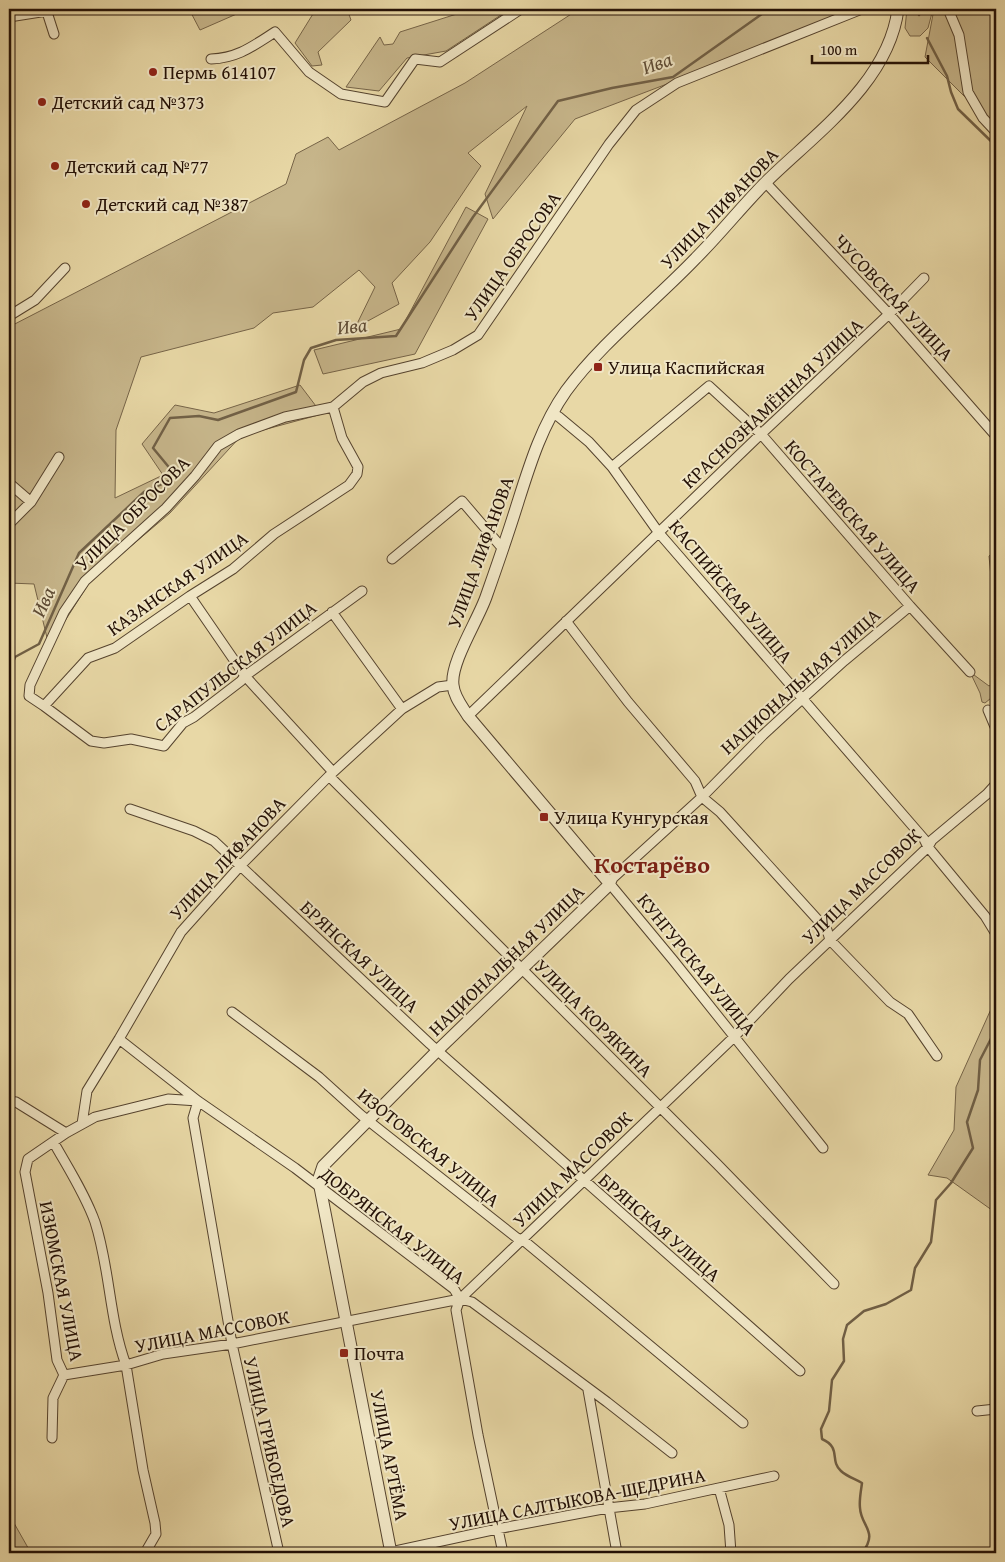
<svg xmlns="http://www.w3.org/2000/svg" width="1005" height="1562" font-family="'Gentium Book Plus',serif">
<style>
.green{fill:#c7b68b;stroke:#766448}
.lines{fill:none;stroke-linecap:round;stroke-linejoin:round}
.stream{stroke:#716046;stroke-width:2.5}
.minor-casing{stroke:#55432e;stroke-width:11}
.tertiary-casing{stroke:#55432e;stroke-width:13}
.minor{stroke:#f0e6c5;stroke-width:9}
.tertiary{stroke:#f0e6c5;stroke-width:11}
.poi-dot{fill:#8f2418;stroke:#f0e6c5;stroke-width:2}
.labels{text-anchor:middle;stroke-width:4;stroke-linejoin:round;paint-order:stroke}
.poi-label{font-size:19px;fill:#241106;stroke:#f0e6c5;text-anchor:start}
.street-label{font-size:19px;fill:#241106;stroke:#f0e6c5}
.water-label{font-size:20px;font-style:italic;fill:#5e4c36;stroke:#f0e6c5}
.district-label{font-size:24px;font-weight:bold;fill:#7a1f14;stroke:#f0e6c5}
</style>
<rect width="100%" height="100%" fill="#e8d8a6"/>
<filter id="stains"><feTurbulence type="fractalNoise" baseFrequency=".004" numOctaves="4"/><feColorMatrix values="0 0 0 0 .2 0 0 0 0 .09 0 0 0 0 .02 0 0 0 .5 -.17"/></filter>
<radialGradient id="worn" r=".72"><stop offset=".6" stop-color="#630" stop-opacity="0"/><stop offset="1" stop-color="#630" stop-opacity=".3"/></radialGradient>
<path class="green" d="M 189,9 L 248,9 L 200,30 Z
M 316,9 L 347,9 L 351,20 L 318,52 L 322,65 L 312,66 L 295,43 Z
M 465,9 L 510,9 L 446,51 L 407,58 L 379,91 L 346,87 L 380,37 L 384,45 L 393,44 L 400,32 L 463,12 Z
M 579,9 L 851,9 L 851,14 L 575,119 L 493,219 L 485,194 L 527,106 L 468,153 L 481,166 L 430,242 L 392,283 L 399,304 L 355,328 L 375,287 L 359,270 L 313,307 L 273,313 L 254,328 L 141,357 L 116,430 L 115,498 L 163,475 L 142,444 L 175,405 L 214,413 L 300,385 L 322,414 L 241,436 L 170,513 L 91,580 L 49,646 L 34,584 L 9,583 L 9,327 L 286,184 L 296,154 L 328,137 L 339,150 L 465,83 Z
M 907,9 L 933,9 L 928,28 L 920,36 L 910,36 L 905,28 Z
M 934,9 L 996,9 L 996,128 L 925,57 Z
M 466,207 L 488,219 L 415,354 L 323,374 L 314,350 L 401,329 Z
M 996,550 L 996,630 L 989,556 Z
M 970,672 L 989,686 L 996,682 L 996,694 L 985,703 L 982,702 L 980,693 Z
M 12,893 L 9,1049 L 9,896 Z
M 996,998 L 996,1213 L 947,1178 L 928,1175 L 954,1130 L 956,1087 Z
M 9,1502 L 10,1516 L 31,1553 L 45,1549 L 47,1553 L 9,1553 Z"/>
<g class="lines">
<path class="stream" d="M 918,9 L 919,15
M 927,38 L 947,76 L 951,92 L 958,109 L 996,146
M 9,672 L 15,657 L 39,644 L 79,553 L 144,492 L 177,477 L 153,448 L 170,418 L 199,416 L 218,420 L 296,392 L 304,360 L 311,348 L 336,340 L 396,336 L 473,217 L 558,101 L 612,88 L 673,77 L 769,9
M 862,1553 C 879,1531 861,1527 860,1508 C 859,1500 861,1491 862,1483 C 855,1479 846,1476 841,1471 C 829,1460 842,1448 822,1439 L 821,1429 L 829,1411 L 832,1380 L 844,1361 L 843,1339 L 847,1325 L 864,1311 L 886,1304 L 911,1290 L 915,1268 L 931,1242 L 936,1200 L 951,1183 L 973,1148 L 967,1122 L 978,1090 L 980,1060 L 996,1029"/>
<g class="minor-casing">
<path id="minor" d="M 46,9 L 54,34
M 948,9 L 959,35 L 968,92 L 983,118 L 996,132
M 9,17 L 47,11
M 211,59 C 238,58 253,46 275,32 L 309,72 L 341,94 L 385,102 L 415,59 L 440,62 L 521,9
M 766,183 L 889,314 L 996,436
M 9,316 L 35,300 L 65,268
M 552,413 L 559,417 L 589,442 L 612,467 L 659,533 L 924,839 L 928,847 L 985,916 L 996,934
M 612,467 L 709,386 L 761,434 L 910,606 L 970,672
M 9,483 L 31,502
M 9,524 L 31,502 L 59,457
M 392,559 L 462,501 L 503,549
M 362,591 L 245,676 L 241,681 L 194,717 L 183,723 L 164,746 L 131,739 L 104,743 L 91,741 L 44,706 L 29,696 L 30,685 L 64,612 L 85,581 L 166,508 L 195,476 L 218,446 L 239,434 L 285,417 L 333,407 L 363,382 L 381,373 L 422,363 L 453,350 L 478,335 L 609,144 L 636,110 L 677,83 L 862,9
M 190,596 L 245,676 L 333,772
M 332,612 L 402,709
M 566,621 L 628,702 L 695,781 L 702,797 L 720,812 L 827,930 L 830,940 L 890,1002 L 908,1014 L 937,1056
M 44,706 L 88,658 L 115,648 L 190,596 L 233,569 L 274,534 L 349,485 L 357,474 L 358,467 L 342,438 L 333,407
M 988,710 L 996,729
M 468,716 L 761,434 L 889,314 L 924,278
M 329,776 L 717,1164 L 834,1284
M 130,809 L 194,831 L 214,841 L 430,1044 L 800,1371
M 232,1012 L 319,1077 L 361,1115 L 517,1238 L 523,1240 L 743,1423
M 119,1039 L 198,1101 L 295,1168 L 454,1289 L 460,1299 L 472,1302 L 607,1402 L 672,1453
M 9,1101 L 16,1102 L 66,1133
M 198,1101 L 193,1118 L 232,1344 L 279,1553
M 82,1124 L 87,1091 L 119,1039 L 181,932 L 241,865 L 329,776 L 402,709 L 438,687 L 453,685
M 54,1143 C 68,1168 85,1194 95,1222 C 110,1268 109,1319 126,1365 L 143,1470 L 155,1523 L 156,1534 L 145,1553
M 823,1148 L 673,960 L 610,884 L 613,878 L 702,797 L 763,735 L 802,699 L 844,661 L 910,606
M 460,1299 L 456,1310 L 478,1435 L 503,1553
M 64,1375 L 126,1365 L 163,1354 L 232,1344 L 460,1299 L 734,1037 L 789,979 L 928,847 L 932,840 L 987,794 L 996,784
M 588,1390 L 617,1553
M 977,1411 L 996,1409
M 52,1438 L 53,1398 L 64,1375 L 57,1360 L 48,1293 L 25,1172 L 28,1159 L 66,1133 L 95,1117 L 168,1099 L 198,1101
M 719,1488 L 729,1525 L 731,1553
M 386,1553 L 497,1529 L 608,1508 L 645,1504 L 774,1476"/>
</g>
<g class="tertiary-casing">
<path id="tertiary" d="M 391,1553 L 320,1187 L 319,1178 L 323,1166 L 438,1050 L 610,884 L 468,716 C 462,706 454,697 453,685 C 450,663 478,620 486,597 C 497,566 508,534 518,502 C 530,464 542,425 566,391 C 601,343 655,301 696,258 C 721,233 742,206 767,181 C 816,133 889,82 898,9"/>
</g>
<use href="#minor" class="minor"/>
<use href="#tertiary" class="tertiary"/>
</g>
<g class="poi-dot">
<circle cx="153" cy="72" r="5"/>
<circle cx="42" cy="102" r="5"/>
<circle cx="55" cy="166" r="5"/>
<circle cx="86" cy="204" r="5"/>
<rect x="593" y="362" width="10" height="10" rx="2.5"/>
<rect x="539" y="812" width="10" height="10" rx="2.5"/>
<rect x="339" y="1348" width="10" height="10" rx="2.5"/>
</g>
<g class="labels">
<g class="poi-label">
<text x="163" y="79">Пермь 614107</text>
<text x="52" y="109">Детский сад №373</text>
<text x="65" y="173">Детский сад №77</text>
<text x="96" y="211">Детский сад №387</text>
<text x="608" y="374">Улица Каспийская</text>
<text x="554" y="824">Улица Кунгурская</text>
<text x="354" y="1360">Почта</text>
</g>
<g class="street-label">
<text transform="translate(719 208) rotate(-46)" y="7">УЛИЦА ЛИФАНОВА</text>
<text transform="translate(512 256) rotate(-55)" y="7">УЛИЦА ОБРОСОВА</text>
<text transform="translate(894 297) rotate(47)" y="7">ЧУСОВСКАЯ УЛИЦА</text>
<text transform="translate(772 403) rotate(-43)" y="7">КРАСНОЗНАМЁННАЯ УЛИЦА</text>
<text transform="translate(132 513) rotate(-45)" y="7">УЛИЦА ОБРОСОВА</text>
<text transform="translate(853 516) rotate(49)" y="7">КОСТАРЕВСКАЯ УЛИЦА</text>
<text transform="translate(480 552) rotate(-70)" y="7">УЛИЦА ЛИФАНОВА</text>
<text transform="translate(177 583) rotate(-35)" y="7">КАЗАНСКАЯ УЛИЦА</text>
<text transform="translate(731 591) rotate(50)" y="7">КАСПИЙСКАЯ УЛИЦА</text>
<text transform="translate(235 666) rotate(-38)" y="7">САРАПУЛЬСКАЯ УЛИЦА</text>
<text transform="translate(800 681) rotate(-42)" y="7">НАЦИОНАЛЬНАЯ УЛИЦА</text>
<text transform="translate(227 858) rotate(-47)" y="7">УЛИЦА ЛИФАНОВА</text>
<text transform="translate(861 886) rotate(-44)" y="7">УЛИЦА МАССОВОК</text>
<text transform="translate(360 956) rotate(43)" y="7">БРЯНСКАЯ УЛИЦА</text>
<text transform="translate(506 960) rotate(-44)" y="7">НАЦИОНАЛЬНАЯ УЛИЦА</text>
<text transform="translate(697 964) rotate(51)" y="7">КУНГУРСКАЯ УЛИЦА</text>
<text transform="translate(594 1018) rotate(45)" y="7">УЛИЦА КОРЯКИНА</text>
<text transform="translate(429 1147) rotate(39)" y="7">ИЗОТОВСКАЯ УЛИЦА</text>
<text transform="translate(572 1169) rotate(-44)" y="7">УЛИЦА МАССОВОК</text>
<text transform="translate(393 1225) rotate(38)" y="7">ДОБРЯНСКАЯ УЛИЦА</text>
<text transform="translate(660 1227) rotate(41)" y="7">БРЯНСКАЯ УЛИЦА</text>
<text transform="translate(62 1281) rotate(79)" y="7">ИЗЮМСКАЯ УЛИЦА</text>
<text transform="translate(212 1331) rotate(-11)" y="7">УЛИЦА МАССОВОК</text>
<text transform="translate(270 1442) rotate(77)" y="7">УЛИЦА ГРИБОЕДОВА</text>
<text transform="translate(390 1455) rotate(79)" y="7">УЛИЦА АРТЁМА</text>
<text transform="translate(577 1499) rotate(-11)" y="7">УЛИЦА САЛТЫКОВА-ЩЕДРИНА</text>
</g>
<g class="water-label">
<text transform="translate(657 63) rotate(-19)" y="7">Ива</text>
<text transform="translate(352 326) rotate(-6)" y="7">Ива</text>
<text transform="translate(43 602) rotate(-66)" y="7">Ива</text>
</g>
<g class="district-label">
<text x="652" y="873">Костарёво</text>
</g>
</g>
<rect width="1005" height="1562" fill="none" stroke="#e8d8a6" stroke-width="30"/>
<rect x="10" y="10" width="985" height="1542" fill="none" stroke="#241106" stroke-width="2.5"/>
<rect x="15" y="15" width="975" height="1532" fill="none" stroke="#241106"/>
<path d="M812 55v8h116v-8" fill="none" stroke="#241106" stroke-width="2.5"/>
<text x="820" y="55" font-size="15" fill="#241106" stroke="#f0e6c5" stroke-width="4" paint-order="stroke">100 m</text>
<rect width="100%" height="100%" filter="url(#stains)"/>
<rect width="100%" height="100%" fill="url(#worn)"/>
</svg>
